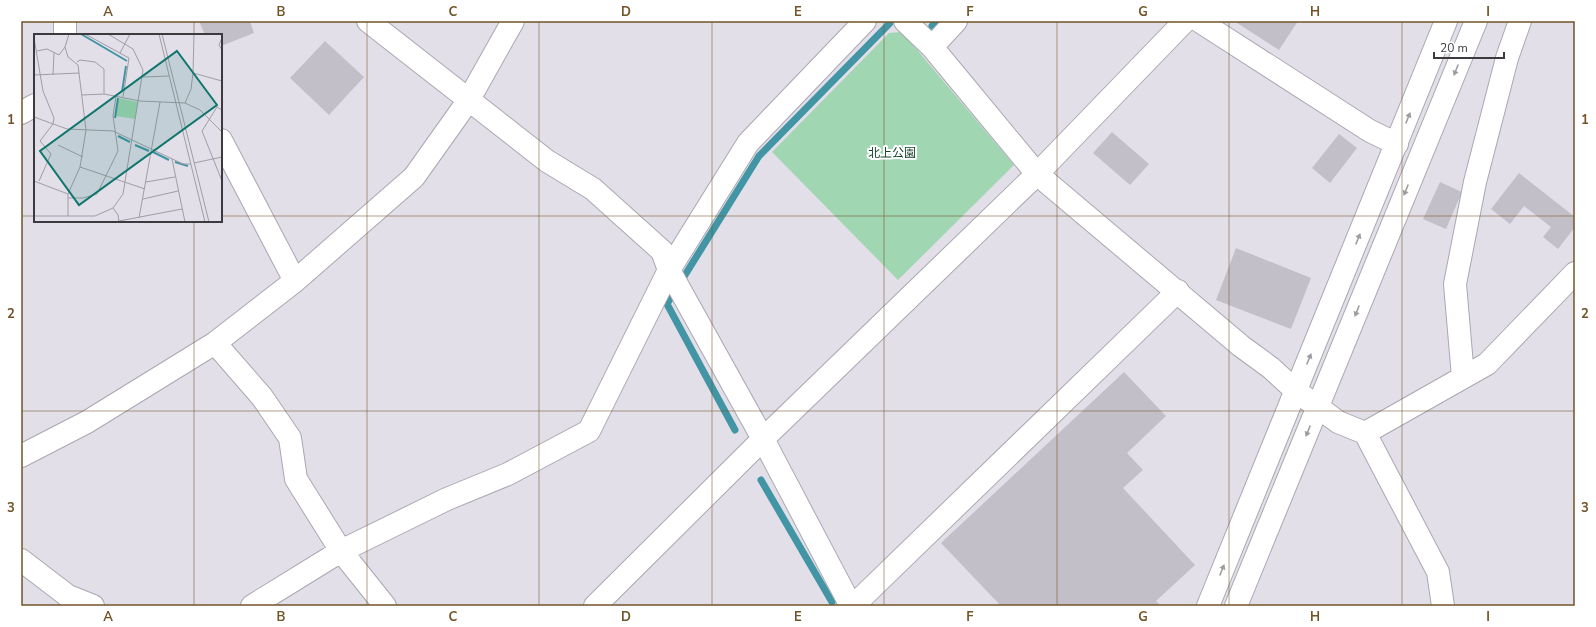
<svg xmlns="http://www.w3.org/2000/svg" width="1596" height="627" font-family="'Nunito Sans','Noto Sans JP',sans-serif">
<style>
.green{fill:#a0d6b1}
.lines{fill:none;stroke-linecap:round;stroke-linejoin:round}
.stream{stroke:#4195a4;stroke-width:7}
.building{fill:#c2bfc9}
.minor-casing{stroke:#aaa7b1;stroke-width:24}
.minor{stroke:#fff;stroke-width:22}
.oneway{fill:#9e9c9f}
.grid{fill:none;stroke:#725428;stroke-width:1;stroke-opacity:0.55}
.labels{text-anchor:middle;stroke-width:4;stroke-linejoin:round;paint-order:stroke}
.park-label{font-size:12px;fill:#164329;stroke:#fff}
.inset-river{fill:none;stroke:#4195a4;stroke-width:2}
.inset-road{fill:none;stroke:#a09da5;stroke-width:1}
.view{fill:#0f766e;fill-opacity:0.15;stroke:#0f766e;stroke-width:2}
.inset-edge{fill:none;stroke:#3c3a3f;stroke-width:2}
.neatline{fill:none;stroke:#725428;stroke-width:1.5}
.grid-label{font-size:13px;text-anchor:middle;font-weight:bold;fill:#725428}
</style>
<rect width="100%" height="100%" fill="#e3dfe9"/>
<path class="green" d="M 902,32 L 1014,165 L 898,280 L 772,152 L 889,33 Z"/>
<g class="lines">
<path class="stream" d="M 932,26 L 936,21
M 735,430 L 667,304 L 759,156 L 890,23
M 761,480 L 832,602"/>
</g>
<path class="building" d="M 199,21 L 250,21 L 254,33 L 221,46 L 221,35 L 205,35 Z
M 1234,21 L 1298,21 L 1279,50 Z
M 325,41 L 364,77 L 329,115 L 290,78 Z
M 1112,132 L 1149,164 L 1130,185 L 1093,153 Z
M 1339,134 L 1357,148 L 1330,183 L 1312,168 Z
M 1519,173 L 1575,217 L 1575,227 L 1558,249 L 1543,237 L 1551,227 L 1524,206 L 1510,224 L 1491,209 Z
M 1440,182 L 1462,192 L 1446,229 L 1423,219 Z
M 1236,248 L 1311,278 L 1291,329 L 1216,300 Z
M 1124,372 L 1166,416 L 1127,453 L 1143,470 L 1123,488 L 1195,565 L 1156,601 L 1161,606 L 1001,606 L 941,543 Z"/>
<g class="lines">
<g class="minor-casing">
<path id="minor" d="M 65,21 L 65,35
M 368,21 L 547,161 L 593,189 L 662,251 L 669,270 L 763,439 L 851,606
M 905,21 L 932,47 L 1037,174 L 1241,346 L 1271,368 L 1296,391 L 1318,407 L 1338,422 L 1365,433 L 1438,572 L 1443,606
M 1199,21 L 1370,131 L 1397,144
M 932,47 L 956,21
M 21,113 L 35,105
M 221,140 L 295,281
M 215,343 L 262,397 L 290,438 L 296,479 L 341,551 L 385,606
M 1463,377 L 1455,284 L 1475,182 L 1507,58 L 1520,21
M 1365,433 L 1487,364 L 1575,273
M 21,456 L 87,422 L 215,343 L 295,281 L 414,177 L 468,101 L 513,21
M 21,560 L 68,596 L 93,606
M 252,606 L 341,551 L 447,499 L 508,474 L 589,431 L 669,270 L 748,143 L 865,21
M 595,606 L 763,439 L 1037,174 L 1185,21
M 853,606 L 1178,291
M 1208,606 L 1446,21
M 1236,606 L 1476,21"/>
</g>
<use href="#minor" class="minor"/>
</g>
<defs><path id="oneway-solid" d="M-6-.8H1V-3.2L6.5 0L1 3.2V.8H-6Z"/></defs>
<g class="oneway">
<use href="#oneway-solid" transform="translate(1456 70) rotate(112)"/>
<use href="#oneway-solid" transform="translate(1408 118) rotate(-68)"/>
<use href="#oneway-solid" transform="translate(1406 190) rotate(112)"/>
<use href="#oneway-solid" transform="translate(1358 239) rotate(-68)"/>
<use href="#oneway-solid" transform="translate(1357 311) rotate(112)"/>
<use href="#oneway-solid" transform="translate(1309 359) rotate(-68)"/>
<use href="#oneway-solid" transform="translate(1308 431) rotate(112)"/>
<use href="#oneway-solid" transform="translate(1222 570) rotate(-68)"/>
</g>
<path class="grid" d="M 194,21 L 194,35M 367,21 L 367,606M 539,21 L 539,606M 712,21 L 712,606M 884,21 L 884,606M 1057,21 L 1057,606M 1229,21 L 1229,606M 1402,21 L 1402,606M 21,216 L 35,216M 221,216 L 1575,216M 194,221 L 194,606M 21,411 L 1575,411"/>
<g class="labels">
<g class="park-label">
<text x="892" y="157">北上公園</text>
</g>
</g>
<g transform="translate(34 34)">
<rect width="188" height="188" fill="#e3dfe9"/>
<path d="M 84,64 L 104,68 L 101,85 L 82,82 Z" fill="#a0d6b1"/>
<path class="inset-river" d="M 47,0 L 93,27M 88,58 L 92,32M 81,84 L 84,64M 84,102 L 96,108M 101,111 L 115,117M 119,118 L 135,126M 141,128 L 154,132"/>
<path class="inset-road" d="M 51,0 L 95,24 L 89,63M 125,0 L 171,188M 128,0 L 175,188M 0,4 L 9,57 L 20,84 L 19,90 L 6,107 L 17,120 L 5,147M 188,4 L 185,11 L 188,16M 31,13 L 34,23 L 44,31 L 52,96 L 46,133 L 34,160 L 34,182M 3,17 L 13,15 L 25,21 L 31,13 L 35,0M 86,19 L 96,0M 43,28 L 46,26 L 61,28 L 70,35 L 70,60 L 106,67 L 151,69 L 166,76 L 188,98M 159,39 L 188,47M 0,41 L 45,39M 19,41 L 20,19M 109,43 L 135,42M 48,61 L 70,60M 151,69 L 157,55 L 159,39 L 160,0M 188,76 L 183,73 L 168,97 L 188,147M 0,83 L 33,95 L 79,97 L 149,130 L 157,130M 24,111 L 49,123M 138,125 L 151,188M 160,129 L 188,123M 46,133 L 111,155M 0,147 L 34,160M 112,148 L 141,143M 34,164 L 49,164 L 63,160 L 84,117 L 79,82 L 82,62M 109,165 L 144,157M 79,174 L 84,181 L 85,188M 0,182 L 61,182 L 79,174 L 89,160 L 109,36 L 99,15 L 74,0M 105,184 L 126,68M 85,187 L 148,175"/>
<path class="view" d="M 143,17 L 183,71 L 45,171 L 6,117 Z"/>
<rect width="188" height="188" class="inset-edge"/>
</g>
<rect width="1596" height="627" fill="none" stroke="#ffffff" stroke-width="44"/>
<path d="M1434 52v6h70v-6" fill="none" stroke="#3c3a3f" stroke-width="2"/>
<text x="1440" y="52" font-size="12" fill="#3c3a3f" stroke="#ffffff" stroke-width="3" paint-order="stroke">20 m</text>
<rect x="22" y="22" width="1552" height="583" class="neatline"/>
<g class="grid-label">
<text x="108" y="16">A</text>
<text x="281" y="16">B</text>
<text x="453" y="16">C</text>
<text x="626" y="16">D</text>
<text x="798" y="16">E</text>
<text x="970" y="16">F</text>
<text x="1143" y="16">G</text>
<text x="1315" y="16">H</text>
<text x="1488" y="16">I</text>
<text x="11" y="124">1</text>
<text x="1585" y="124">1</text>
<text x="11" y="318">2</text>
<text x="1585" y="318">2</text>
<text x="11" y="512">3</text>
<text x="1585" y="512">3</text>
<text x="108" y="621">A</text>
<text x="281" y="621">B</text>
<text x="453" y="621">C</text>
<text x="626" y="621">D</text>
<text x="798" y="621">E</text>
<text x="970" y="621">F</text>
<text x="1143" y="621">G</text>
<text x="1315" y="621">H</text>
<text x="1488" y="621">I</text>
</g>
</svg>
